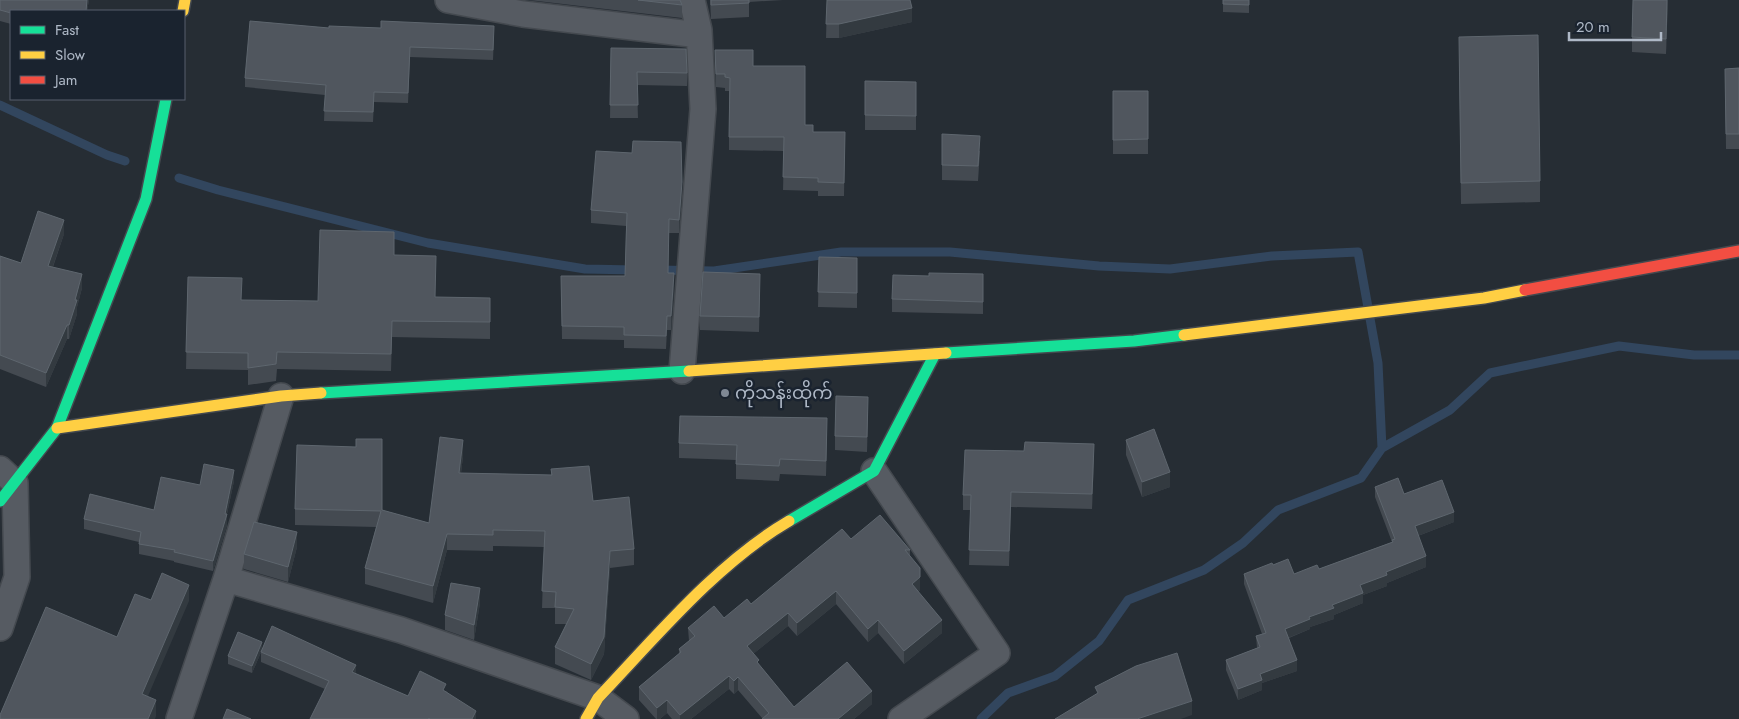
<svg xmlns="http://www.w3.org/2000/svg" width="1739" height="719" font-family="Jost,'Noto Sans Myanmar',sans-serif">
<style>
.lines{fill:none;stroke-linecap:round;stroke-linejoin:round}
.stream{stroke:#32465e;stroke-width:9}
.street-casing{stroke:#44494f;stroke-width:28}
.fast-casing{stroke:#44494f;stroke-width:14}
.slow-casing{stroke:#44494f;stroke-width:14}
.jam-casing{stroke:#44494f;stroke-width:14}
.street{stroke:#565b62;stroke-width:25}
.fast{stroke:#16e098;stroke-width:11}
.slow{stroke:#ffcf43;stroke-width:11}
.jam{stroke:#f24e42;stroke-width:11}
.wall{fill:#444a51}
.shaded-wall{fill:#333a40}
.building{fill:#50565e;stroke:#5e666e}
.poi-dot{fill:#7f8894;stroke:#1a232f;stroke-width:2}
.labels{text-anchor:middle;stroke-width:5;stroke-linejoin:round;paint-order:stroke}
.poi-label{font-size:18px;fill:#afb9c7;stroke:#1a232f;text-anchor:start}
</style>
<rect width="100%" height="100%" fill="#262d34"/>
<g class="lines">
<path class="stream" d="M 0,105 L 107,155 L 125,161
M 179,178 L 218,190 L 428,243 L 585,269 L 635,270
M 658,270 L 714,271 L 841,252 L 950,252 L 1099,266 L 1170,269 L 1272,256 L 1358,252 L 1378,363 L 1382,448
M 981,719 L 1008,693 L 1055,676 L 1099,641 L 1128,600 L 1204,570 L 1243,543 L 1278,510 L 1361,478 L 1382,448 L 1450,410 L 1490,373 L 1619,346 L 1694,355 L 1739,355"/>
<g class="street-casing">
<path id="street" d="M 448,0 L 523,14 L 699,35
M 682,371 L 703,109 L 699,30 L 692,0
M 0,469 L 15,483 L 17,577 L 0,628
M 874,471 L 997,653 L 901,719
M 226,579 L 401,630 L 598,698 L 626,719
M 179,719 L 226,579 L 281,396"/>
</g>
<g class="fast-casing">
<path id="fast" d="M 946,353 L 1134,341 L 1184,335
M 321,393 L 689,371
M 0,501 L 57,428 L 146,199 L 166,99
M 789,521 L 874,471 L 935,354"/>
</g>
<g class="slow-casing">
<path id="slow" d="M 183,11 L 185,0
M 1184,335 L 1484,298 L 1525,290
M 689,371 L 946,353
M 57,428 L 281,396 L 321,393
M 586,719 L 598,698 C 655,638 717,563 789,521"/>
</g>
<g class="jam-casing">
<path id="jam" d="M 1525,290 L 1739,251"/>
</g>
<use href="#street" class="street"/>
<use href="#fast" class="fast"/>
<use href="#slow" class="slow"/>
<use href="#jam" class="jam"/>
</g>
<path class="wall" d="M 0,0 L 89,0 L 87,11 L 11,11 L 11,31 L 11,24 L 0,21 Z
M 529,0 L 680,0 L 682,5 L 682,18 Z
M 710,0 L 783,0 L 749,2 L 749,17 L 711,19 Z
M 827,0 L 912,22 L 839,38 L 826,38 Z
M 1223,0 L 1249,0 L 1249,13 L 1223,12 Z
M 1668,0 L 1666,54 L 1632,52 L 1632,37 Z
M 329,28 L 494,36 L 493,60 L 410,57 L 408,103 L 374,102 L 373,122 L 324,121 L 325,95 L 245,87 L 245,78 Z
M 611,48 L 687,73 L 687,86 L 637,85 L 638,118 L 610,118 Z
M 715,50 L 753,66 L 805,125 L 813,132 L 845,132 L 844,196 L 818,196 L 818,191 L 783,190 L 784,151 L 729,150 L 729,91 L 725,91 L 725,88 L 716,87 Z
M 1459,58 L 1540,181 L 1540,202 L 1461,204 Z
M 1739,68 L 1739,149 L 1726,149 L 1725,69 Z
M 865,81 L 916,82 L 916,130 L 865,130 Z
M 1113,91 L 1148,91 L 1148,154 L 1113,154 Z
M 942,134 L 980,151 L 978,181 L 942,180 Z
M 682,196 L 679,233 L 669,233 L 668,273 L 674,287 L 671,330 L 667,330 L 666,349 L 624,348 L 624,340 L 562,339 L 561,276 L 625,276 L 626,226 L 591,223 L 591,210 Z
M 64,234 L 53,267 L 82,288 L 77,307 L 77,314 L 69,339 L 67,339 L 46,387 L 0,369 L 0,256 L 21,263 Z
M 394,255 L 435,297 L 490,298 L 490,339 L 392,337 L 391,371 L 277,369 L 276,381 L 248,385 L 248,370 L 186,369 L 188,277 L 242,300 L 318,301 Z
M 819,257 L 857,258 L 857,308 L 818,307 Z
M 983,274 L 983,314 L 892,312 L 892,299 L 929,276 Z
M 760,289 L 759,332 L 700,330 L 700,316 Z
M 868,412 L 867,452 L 835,450 L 835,436 Z
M 827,433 L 826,476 L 780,474 L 779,481 L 736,479 L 736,460 L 679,458 L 679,443 Z
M 1126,440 L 1170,487 L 1142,497 L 1126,455 Z
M 356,447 L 382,510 L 429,523 L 463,456 L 461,473 L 551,475 L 551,469 L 593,501 L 634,549 L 634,565 L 610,568 L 604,654 L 591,680 L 555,664 L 555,647 L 566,624 L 555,624 L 555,608 L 542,608 L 544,547 L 493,546 L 493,551 L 447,550 L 433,603 L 365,584 L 365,568 L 376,527 L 295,525 L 295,509 Z
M 1094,459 L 1092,509 L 1011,507 L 1009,566 L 969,565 L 971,510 L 963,510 L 963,495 Z
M 234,481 L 227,514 L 227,525 L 213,571 L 174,562 L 174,561 L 139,554 L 139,542 L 84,529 L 84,519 L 154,510 L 200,485 Z
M 1375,487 L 1404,494 L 1454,522 L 1418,536 L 1426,567 L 1387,583 L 1387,586 L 1363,595 L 1363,603 L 1334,615 L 1334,619 L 1310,627 L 1310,629 L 1289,638 L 1297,671 L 1262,683 L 1262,690 L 1238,700 L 1226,670 L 1226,660 L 1257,648 L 1256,636 L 1262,634 L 1244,584 L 1244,574 L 1273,565 L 1294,574 L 1319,569 L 1392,542 L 1375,497 Z
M 851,539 L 910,550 L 910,556 L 920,590 L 918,592 L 942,633 L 904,664 L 878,633 L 868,642 L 836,604 L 797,636 L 788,626 L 753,654 L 759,665 L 794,707 L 872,704 L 854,719 L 762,719 L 762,718 L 738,690 L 734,694 L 729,689 L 691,719 L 672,719 L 667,713 L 660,719 L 656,719 L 639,700 L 639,687 L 679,654 L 679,649 L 689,641 L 688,628 L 724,618 L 751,604 Z
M 297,547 L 288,582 L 244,569 L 244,554 Z
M 480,603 L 474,640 L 445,630 L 445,615 Z
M 262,650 L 252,673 L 228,664 L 228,656 Z
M 261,652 L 356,674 L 408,696 L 446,691 L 476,719 L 310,719 L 325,689 L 261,662 Z"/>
<path class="shaded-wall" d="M 87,0 L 89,0 L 87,11 L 86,11 Z
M 1667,0 L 1668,0 L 1666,54 L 1666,39 Z
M 912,8 L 912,22 L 839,38 L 839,24 Z
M 682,182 L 682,196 L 679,233 L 679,220 Z
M 64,220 L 64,234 L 48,280 L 48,266 Z
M 674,273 L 674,287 L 671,330 L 671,316 Z
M 82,274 L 82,288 L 77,307 L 77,314 L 69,339 L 69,325 Z
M 67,325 L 67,339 L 46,387 L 46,373 Z
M 868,397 L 868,412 L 867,452 L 867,437 Z
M 827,418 L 827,433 L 826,476 L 826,461 Z
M 463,440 L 463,456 L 459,490 L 459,473 Z
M 1094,444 L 1094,459 L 1092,509 L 1092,494 Z
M 234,470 L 234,481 L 226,518 L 227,514 L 227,525 L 213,571 L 213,561 L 225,514 Z
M 1170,472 L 1170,487 L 1142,497 L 1142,482 Z
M 1011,492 L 1011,507 L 1009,566 L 1009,551 Z
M 1454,512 L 1454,522 L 1415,537 L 1415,526 Z
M 297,532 L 297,547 L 288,582 L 288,567 Z
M 447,534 L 447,550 L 433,603 L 433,586 Z
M 610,551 L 610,568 L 604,654 L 591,680 L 591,664 Z
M 1426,556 L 1426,567 L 1387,583 L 1387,586 L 1363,595 L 1363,603 L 1334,615 L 1334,619 L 1310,627 L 1310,629 L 1285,639 L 1285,629 L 1332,605 L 1360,585 L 1386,572 Z
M 920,577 L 920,590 L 912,597 L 912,584 Z
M 189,585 L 189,601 L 142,710 L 142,694 Z
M 480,588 L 480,603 L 474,640 L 474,625 Z
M 836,591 L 836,604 L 797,636 L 797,623 Z
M 788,613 L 788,626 L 747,659 L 747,646 Z
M 878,620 L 878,633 L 868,642 L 868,629 Z
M 942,620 L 942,633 L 904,664 L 904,651 Z
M 262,642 L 262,650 L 252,673 L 252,666 Z
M 1297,660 L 1297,671 L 1262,683 L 1262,690 L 1238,700 L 1238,689 L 1260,674 Z
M 356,665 L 356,674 L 352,672 Z
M 729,676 L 729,689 L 691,719 L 680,719 L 680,715 Z
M 738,677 L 738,690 L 734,694 L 734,681 Z
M 872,691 L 872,704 L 854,719 L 838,719 Z
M 156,700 L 156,716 L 155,719 L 148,719 Z
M 667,700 L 667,713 L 660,719 L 657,719 L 657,708 Z
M 1192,701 L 1192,715 L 1181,719 L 1137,719 Z
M 476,711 L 476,719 L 472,719 Z"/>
<path class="building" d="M 0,0 L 87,0 L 86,11 L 11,11 L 11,13 L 0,10 Z
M 638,0 L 680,0 L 682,5 Z
M 711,0 L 749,0 L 749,3 L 711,5 Z
M 827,0 L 910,0 L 912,8 L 839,24 L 826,24 Z
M 1223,0 L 1249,0 L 1249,5 L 1223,4 Z
M 1633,0 L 1667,0 L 1666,39 L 1632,37 Z
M 250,21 L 329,28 L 329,26 L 381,28 L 381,21 L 494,26 L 493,50 L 410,47 L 408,93 L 374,92 L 373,112 L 324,111 L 326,85 L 245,78 Z
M 1538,35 L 1540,181 L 1461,183 L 1459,37 Z
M 611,48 L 686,49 L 687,73 L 637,72 L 638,105 L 610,105 Z
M 715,50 L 753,50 L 753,66 L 805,66 L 805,125 L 813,125 L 813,132 L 845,132 L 844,183 L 818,182 L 818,178 L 783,177 L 784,137 L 729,137 L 730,78 L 725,77 L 725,74 L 716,74 Z
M 1739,68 L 1739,134 L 1726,134 L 1725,69 Z
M 865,81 L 916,82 L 916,116 L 865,115 Z
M 1113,91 L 1148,91 L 1148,139 L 1113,140 Z
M 942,134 L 980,136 L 978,166 L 942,165 Z
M 633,141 L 681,142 L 682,182 L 679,220 L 669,219 L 668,273 L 674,273 L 671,316 L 667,316 L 666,336 L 624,335 L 624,327 L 562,326 L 561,276 L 625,276 L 627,213 L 591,210 L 596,151 L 632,153 Z
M 38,211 L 64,220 L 48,266 L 82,274 L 75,300 L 77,300 L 69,325 L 67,325 L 46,373 L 0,355 L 0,256 L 21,263 Z
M 320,230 L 394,232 L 394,255 L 436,256 L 435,297 L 490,298 L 490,322 L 392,321 L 391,354 L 277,352 L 276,364 L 248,368 L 248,353 L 186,352 L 188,277 L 242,278 L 241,300 L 318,301 Z
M 819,257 L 857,258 L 857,293 L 818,292 Z
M 703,272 L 760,274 L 759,317 L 700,316 Z
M 929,273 L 983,274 L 983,302 L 892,299 L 893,275 L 929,276 Z
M 836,396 L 868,397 L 867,437 L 835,436 Z
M 680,416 L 827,418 L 826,461 L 780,459 L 779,466 L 736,464 L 737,445 L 679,443 Z
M 1154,429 L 1170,472 L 1142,482 L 1126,440 Z
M 440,437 L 463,440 L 459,473 L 552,475 L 551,469 L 589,466 L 593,501 L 629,497 L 634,549 L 610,551 L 604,637 L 591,664 L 555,647 L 574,609 L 555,607 L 556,592 L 542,591 L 545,531 L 493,530 L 493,535 L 447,534 L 433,586 L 365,568 L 381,511 L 295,509 L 297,445 L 356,447 L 356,439 L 382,439 L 382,510 L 429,523 Z
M 1025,442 L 1094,444 L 1092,494 L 1011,492 L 1009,551 L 969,550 L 971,495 L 963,495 L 965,450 L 1024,451 Z
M 204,464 L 234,470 L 225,514 L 227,514 L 213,561 L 174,552 L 175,550 L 139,544 L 141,532 L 84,519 L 90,494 L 154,510 L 161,477 L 200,485 Z
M 1398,478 L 1404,494 L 1442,480 L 1454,512 L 1415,526 L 1426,556 L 1386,572 L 1387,575 L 1360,585 L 1363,593 L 1332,605 L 1334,608 L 1309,617 L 1310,619 L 1285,629 L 1297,660 L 1260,674 L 1262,680 L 1238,689 L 1226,660 L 1260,647 L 1256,636 L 1266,633 L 1244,574 L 1272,563 L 1273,565 L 1288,559 L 1294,574 L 1317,565 L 1319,569 L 1393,542 L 1392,540 L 1395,539 L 1375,487 Z
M 880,515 L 910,550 L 905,550 L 920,568 L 920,577 L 912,584 L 942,620 L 904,651 L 878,620 L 868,629 L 836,591 L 797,623 L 788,613 L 747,646 L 759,660 L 757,662 L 794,707 L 847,662 L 872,691 L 838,719 L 762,719 L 769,713 L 738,677 L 734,681 L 729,676 L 680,715 L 667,700 L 657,708 L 639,687 L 681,652 L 679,649 L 695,636 L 688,628 L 714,606 L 724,618 L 747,599 L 751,604 L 842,529 L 851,539 Z
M 254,522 L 297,532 L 288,567 L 244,554 Z
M 162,573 L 189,585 L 142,694 L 156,700 L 148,719 L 0,719 L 0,715 L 46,607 L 117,637 L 135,594 L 151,600 Z
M 451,583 L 480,588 L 474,625 L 445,615 Z
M 272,626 L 356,665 L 352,672 L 408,696 L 420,671 L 446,684 L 443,690 L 476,711 L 472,719 L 430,719 L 429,718 L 428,719 L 310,719 L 329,681 L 261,652 Z
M 238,632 L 262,642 L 252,666 L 228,656 Z
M 1177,653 L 1192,701 L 1137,719 L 1055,719 L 1098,693 L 1095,687 L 1136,666 Z
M 227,709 L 251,719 L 223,719 Z"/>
<circle class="poi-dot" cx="725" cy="393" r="5"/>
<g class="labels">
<g class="poi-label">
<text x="735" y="399">ကိုသန်းထိုက်</text>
</g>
</g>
<rect x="10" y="10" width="175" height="90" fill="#1a232f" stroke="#565f6c"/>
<rect x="20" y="26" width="25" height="8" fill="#16e098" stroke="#565f6c"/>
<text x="55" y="35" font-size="15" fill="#afb9c7">Fast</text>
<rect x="20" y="51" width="25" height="8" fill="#ffcf43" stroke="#565f6c"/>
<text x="55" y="60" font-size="15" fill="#afb9c7">Slow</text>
<rect x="20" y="76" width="25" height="8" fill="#f24e42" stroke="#565f6c"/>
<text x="55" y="85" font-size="15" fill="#afb9c7">Jam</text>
<path d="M1569 32v8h92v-8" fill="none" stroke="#afb9c7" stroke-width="2.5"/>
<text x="1576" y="32" font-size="15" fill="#afb9c7" stroke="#1a232f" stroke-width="4" paint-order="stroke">20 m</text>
</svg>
